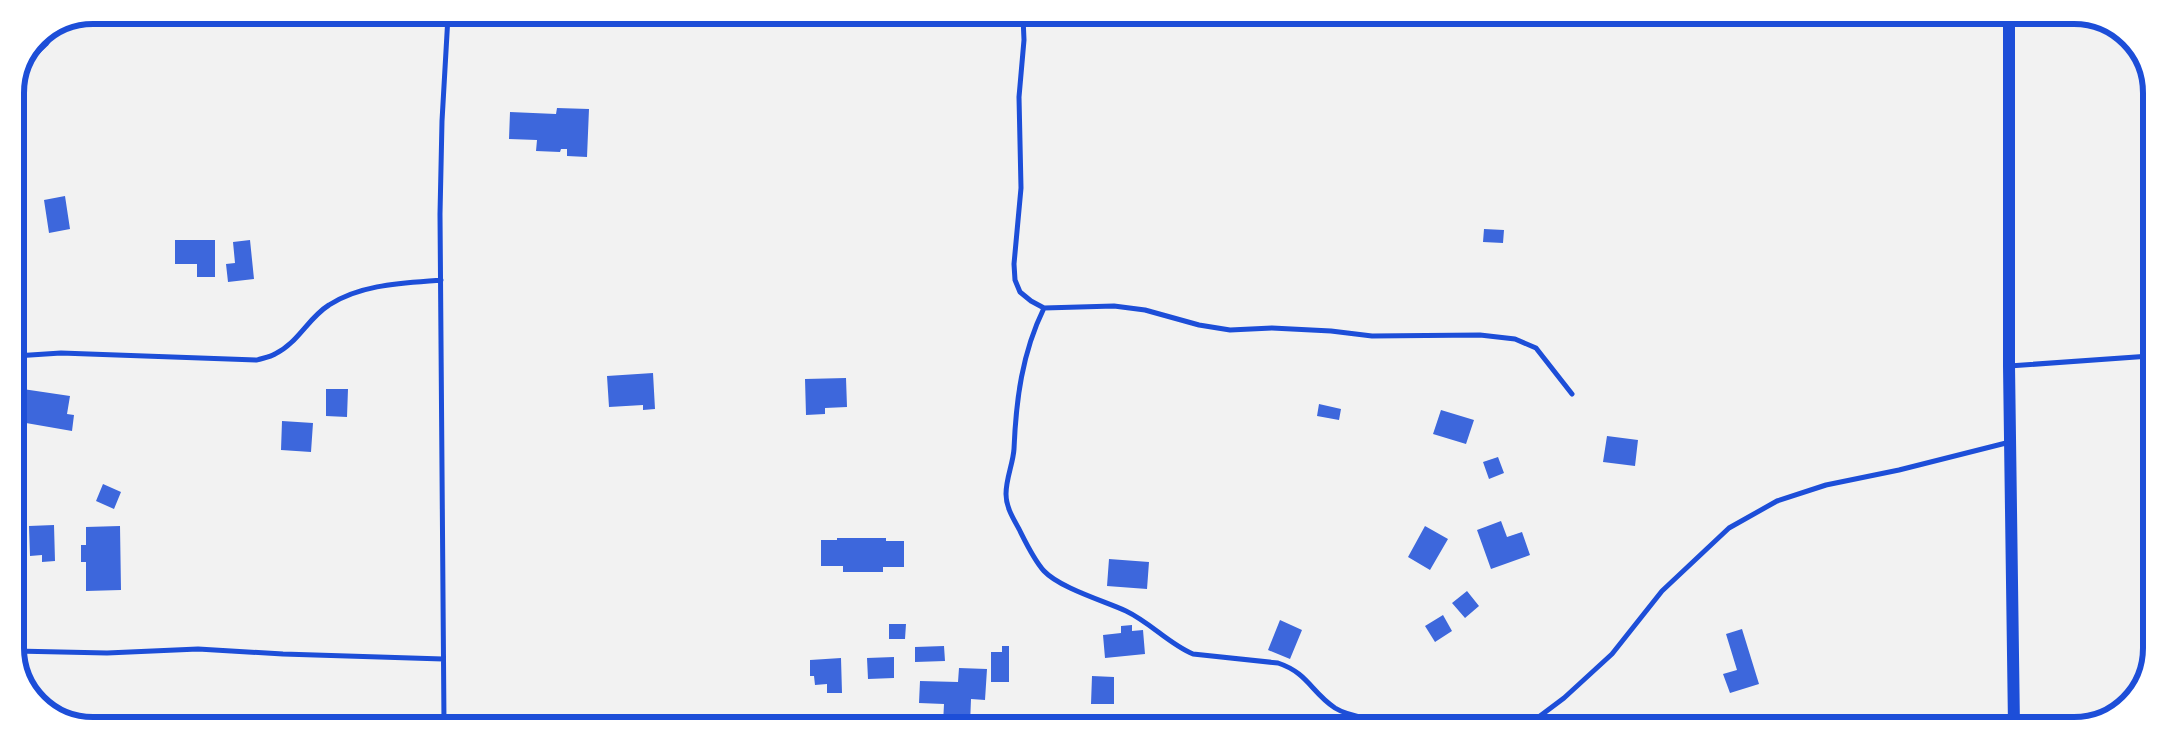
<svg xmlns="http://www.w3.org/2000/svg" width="2167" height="741" font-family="Rubik,sans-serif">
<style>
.building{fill:#3d67dc}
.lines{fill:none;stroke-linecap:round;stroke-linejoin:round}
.minor{stroke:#1d4ed8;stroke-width:5}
.primary{stroke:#1d4ed8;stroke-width:12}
.rim{fill:none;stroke:#1d4ed8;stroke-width:6}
</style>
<rect width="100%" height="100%" fill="#f2f2f2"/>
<path class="building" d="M 557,108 L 589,109 L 587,157 L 567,156 L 567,149 L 561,149 L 560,152 L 536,151 L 537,140 L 509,139 L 510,112 L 556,114 Z
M 65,196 L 70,229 L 49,233 L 44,200 Z
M 1484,229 L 1504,230 L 1503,243 L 1483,242 Z
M 175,240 L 215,240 L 215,277 L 197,277 L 197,264 L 175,264 Z
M 250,240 L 254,279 L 228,282 L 226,264 L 235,263 L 233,242 Z
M 653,373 L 655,409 L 643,410 L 643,405 L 609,407 L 607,376 Z
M 846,378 L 847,407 L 825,408 L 825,414 L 806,415 L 805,379 Z
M 16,388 L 70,396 L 67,414 L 74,415 L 72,431 L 26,423 L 25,431 L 15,429 Z
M 326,389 L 348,389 L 347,417 L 326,416 Z
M 1319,404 L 1341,409 L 1339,420 L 1317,416 Z
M 1441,410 L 1474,420 L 1466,444 L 1433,434 Z
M 282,421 L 313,423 L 311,452 L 281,450 Z
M 1607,436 L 1638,440 L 1635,466 L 1603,462 Z
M 1498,457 L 1504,473 L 1489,479 L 1483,462 Z
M 103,484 L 121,492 L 114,509 L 96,501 Z
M 1501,521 L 1507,537 L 1522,532 L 1530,555 L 1491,569 L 1477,530 Z
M 54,525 L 55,561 L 42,562 L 42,555 L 30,556 L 29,526 Z
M 120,526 L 121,590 L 86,591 L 86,562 L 81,562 L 81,545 L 86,545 L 86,527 Z
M 1425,526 L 1448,539 L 1430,570 L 1408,557 Z
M 837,538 L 886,538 L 886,541 L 904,541 L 904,567 L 883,567 L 883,572 L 843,572 L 843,566 L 821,566 L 821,540 L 837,540 Z
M 1109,559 L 1149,562 L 1147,589 L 1107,586 Z
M 1467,591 L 1479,606 L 1465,618 L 1452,603 Z
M 1443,615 L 1452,631 L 1435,642 L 1425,626 Z
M 1280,620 L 1302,630 L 1290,659 L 1268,650 Z
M 889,624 L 906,624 L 905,639 L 889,639 Z
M 1132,625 L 1132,631 L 1143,630 L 1145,654 L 1105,658 L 1103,635 L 1121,633 L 1121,626 Z
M 1742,629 L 1759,684 L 1730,693 L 1723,674 L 1737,670 L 1726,634 Z
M 944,646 L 945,661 L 915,662 L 915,647 Z
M 1002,646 L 1009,646 L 1009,682 L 991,682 L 991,652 L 1002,652 Z
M 894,657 L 894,678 L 868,679 L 867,658 Z
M 841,658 L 842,693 L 827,693 L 827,684 L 815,685 L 814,676 L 810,676 L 810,660 Z
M 959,668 L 987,669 L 985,700 L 971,699 L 970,724 L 943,724 L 944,704 L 919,703 L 920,681 L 958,682 Z
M 1092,676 L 1114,677 L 1114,704 L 1091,704 Z
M 685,714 L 686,723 L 670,723 L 669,716 Z"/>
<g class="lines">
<path class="minor" d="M 1023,17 L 1024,40 L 1019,97 L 1021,188 L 1014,264 L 1015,280 L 1020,292 L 1031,301 L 1044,308 L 1114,306 L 1145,310 L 1199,325 L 1230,330 L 1272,328 L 1331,331 L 1372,336 L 1480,335 L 1515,339 L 1536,348 L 1572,394
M 27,62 L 46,44 L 55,31
M 1044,308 C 1022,353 1016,400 1014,449 C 1013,464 1006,478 1006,494 C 1006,507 1013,518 1019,529 C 1026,543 1034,560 1044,571 C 1060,588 1104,601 1126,611 C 1151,623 1169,644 1193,654 L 1278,663 C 1308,673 1311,692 1335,708 C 1354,720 1400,722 1423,725
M 15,356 L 61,353 L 257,360 C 263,358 270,357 275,354 C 298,343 308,318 329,305 C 361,284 404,283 441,280
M 2009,366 L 2150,356
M 15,651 L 107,653 L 198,649 L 283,654 L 443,659
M 444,723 L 440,214 L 442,121 L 448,16
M 1520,725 L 1536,719 L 1564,698 L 1612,654 L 1662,591 L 1729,528 L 1777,501 L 1826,485 L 1899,470 L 2010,442"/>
<path class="primary" d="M 2009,19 L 2009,366 L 2014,726"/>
</g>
<path d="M0 0H2167V741H0ZM93 24H2074A69 69 0 0 1 2143 93V648A69 69 0 0 1 2074 717H93A69 69 0 0 1 24 648V93A69 69 0 0 1 93 24Z" fill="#fff" fill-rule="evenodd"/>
<path class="rim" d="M93 24H2074A69 69 0 0 1 2143 93V648A69 69 0 0 1 2074 717H93A69 69 0 0 1 24 648V93A69 69 0 0 1 93 24Z"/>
</svg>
